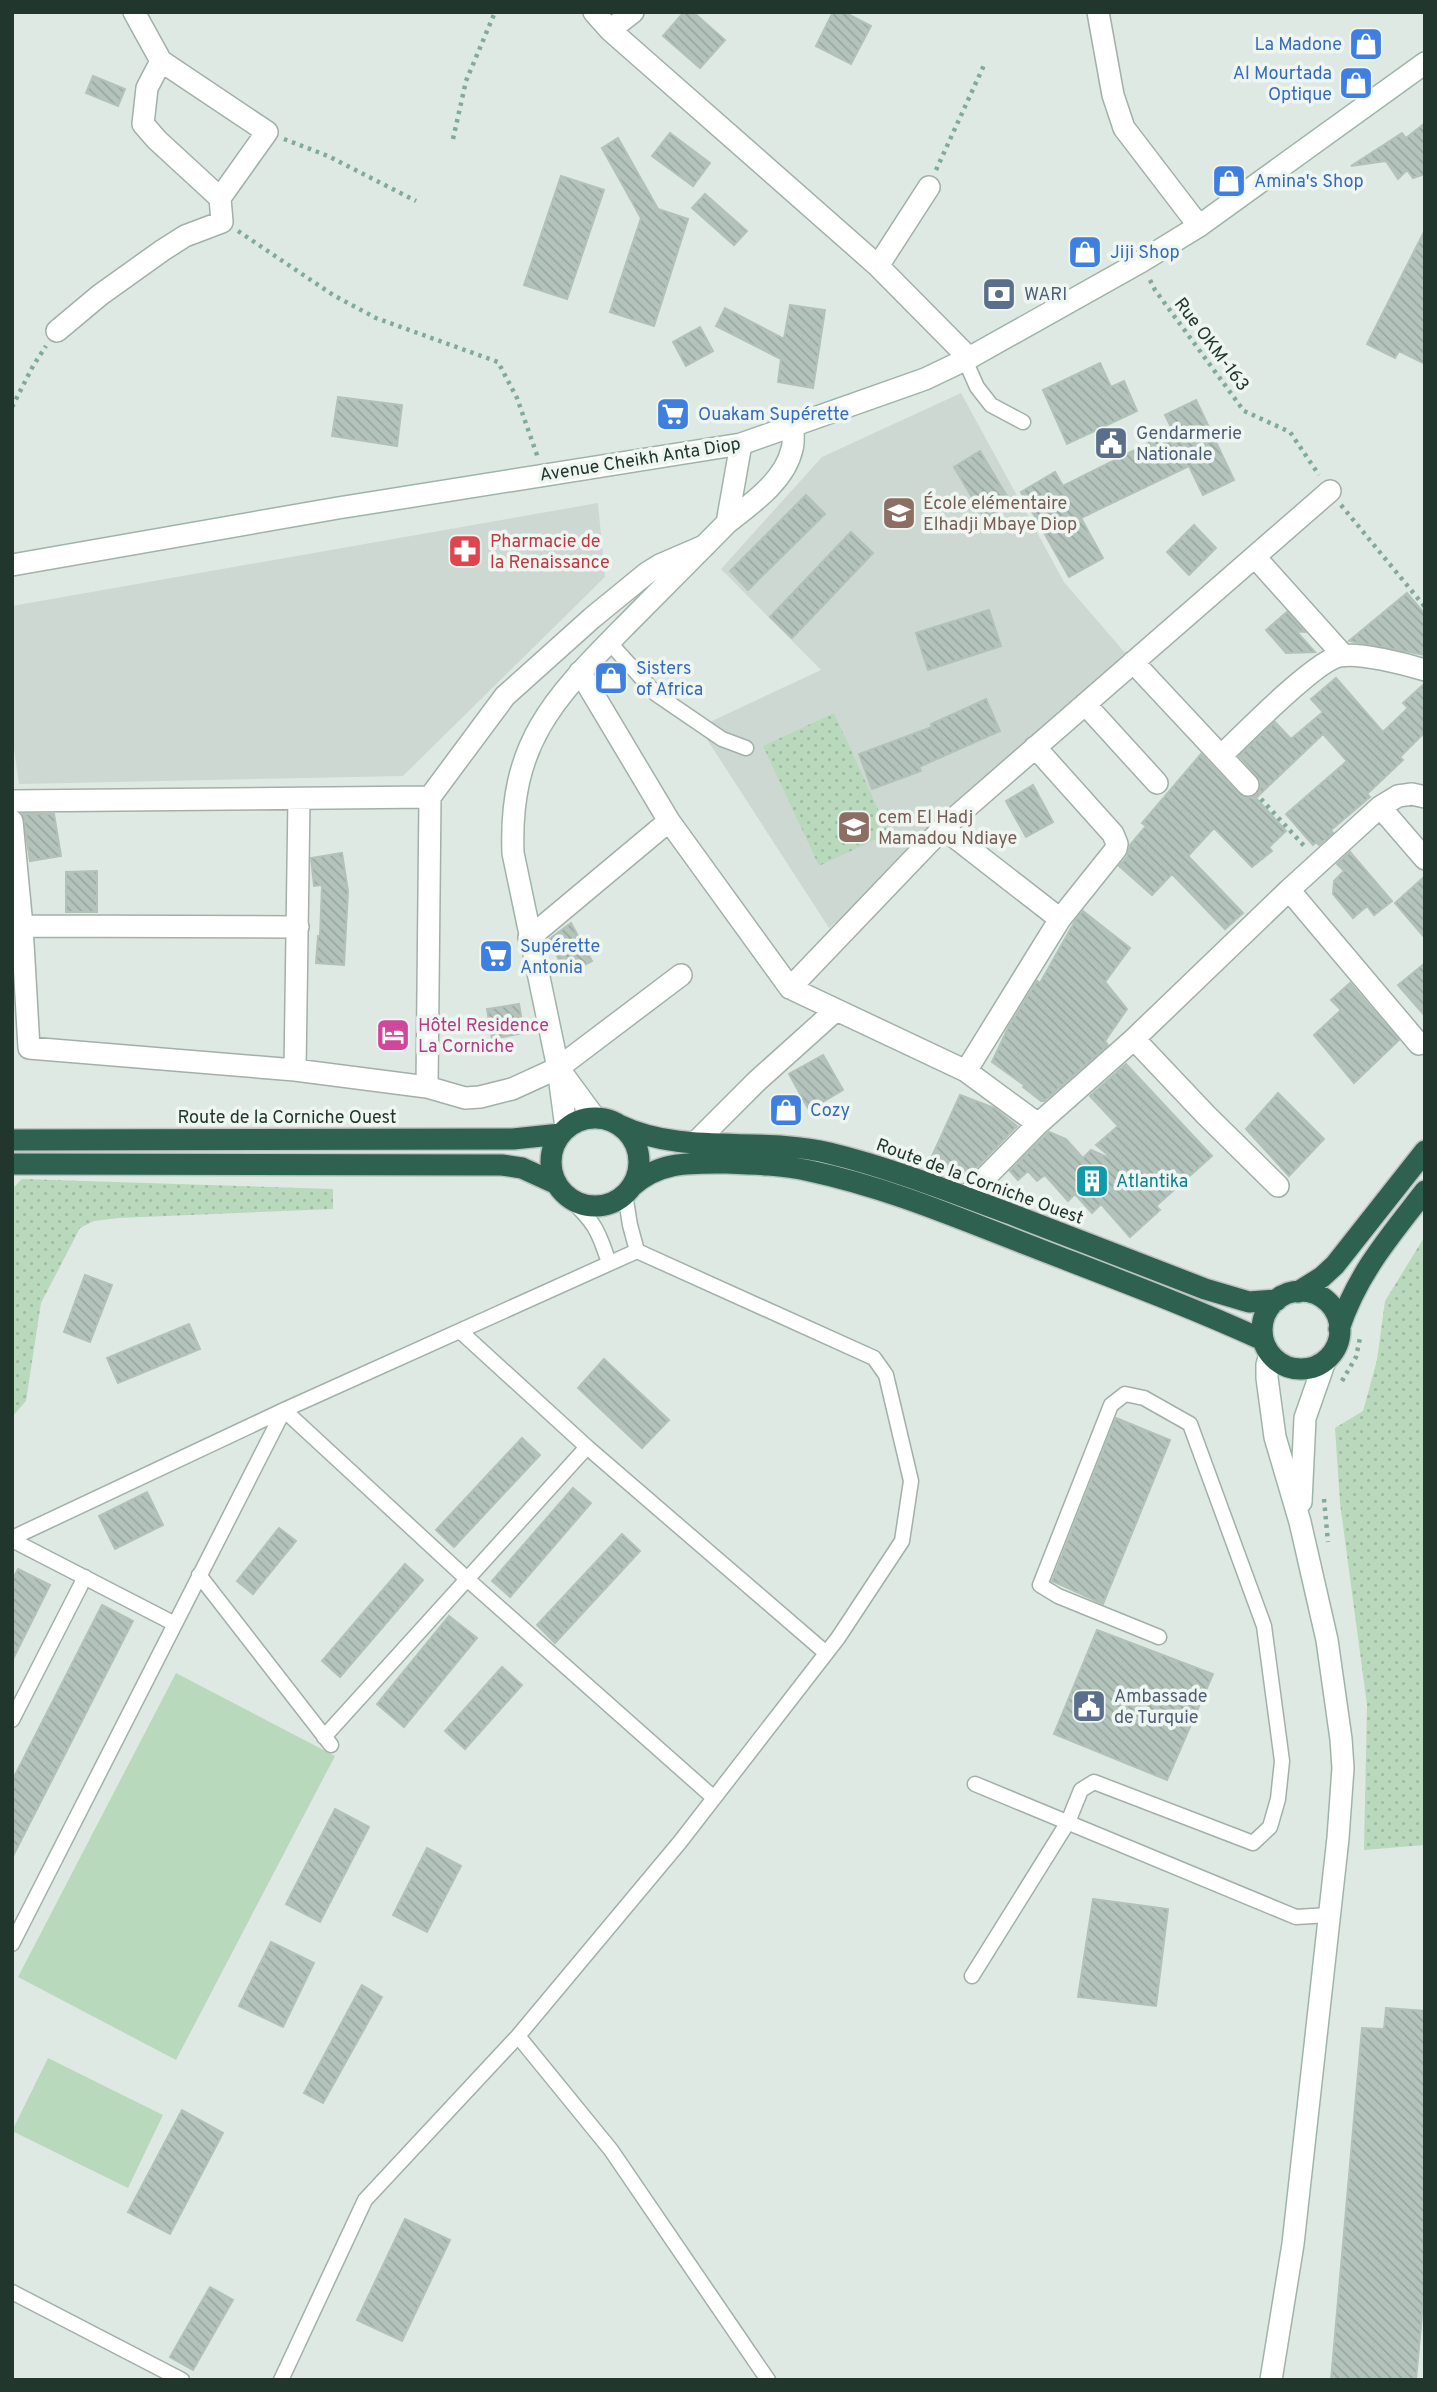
<svg xmlns="http://www.w3.org/2000/svg" width="1437" height="2392" font-family="Overpass,sans-serif">
<style>
.built{fill:#cdd8d2}
.green{fill:url(#green-dots)}
.pitch{fill:#b9d9bd}
.building{fill:url(#building-back-hatch);stroke:#b2c2b9;stroke-width:2}
.lines{fill:none;stroke-linecap:round;stroke-linejoin:round}
.lane-casing{stroke:#a2b0a9;stroke-width:17}
.street-casing{stroke:#a2b0a9;stroke-width:24}
.secondary-casing{stroke:#9fb4a9;stroke-width:24}
.highway-casing{stroke:#bcc3c0;stroke-width:24}
.path{stroke:#81aa98;stroke-width:4.5;stroke-dasharray:3.5 5;stroke-linecap:butt}
.lane{stroke:#fff;stroke-width:14}
.street{stroke:#fff;stroke-width:21}
.secondary{stroke:#fff;stroke-width:21}
.highway{stroke:#2f6151;stroke-width:21}
.labels{text-anchor:middle;stroke-width:7;stroke-linejoin:round;paint-order:stroke}
.shop-label{font-size:18px;fill:#366cbe;stroke:#eff6f1;text-anchor:start}
.service-label{font-size:18px;fill:#4e5e75;stroke:#eff6f1;text-anchor:start}
.street-label{font-size:18px;fill:#21372e;stroke:#eff6f1}
.education-label{font-size:18px;fill:#785e54;stroke:#eff6f1;text-anchor:start}
.health-label{font-size:18px;fill:#be3a42;stroke:#eff6f1;text-anchor:start}
.hotel-label{font-size:18px;fill:#b23c85;stroke:#eff6f1;text-anchor:start}
.culture-label{font-size:18px;fill:#0d838f;stroke:#eff6f1;text-anchor:start}
</style>
<defs>
<pattern id="green-dots" width="8" height="8" patternUnits="userSpaceOnUse" patternTransform="scale(1.75)"><rect width="8" height="8" fill="#b9d9bd"/><path d="M2 2h.1M6 6h.1" fill="none" stroke="#9fbba3" stroke-width="1.8" stroke-linecap="round"/></pattern>
<pattern id="building-back-hatch" width="6" height="6" patternUnits="userSpaceOnUse" patternTransform="scale(1.75)"><rect width="6" height="6" fill="#b4c3bc"/><path d="M-1 5l2 2M0 0l6 6M5-1l2 2" fill="none" stroke="#9aa8a2"/></pattern>
</defs>
<rect width="100%" height="100%" fill="#dfe9e3"/>
<path class="built" d="M 961,393 L 1064,582 L 1133,662 L 829,928 L 699,727 L 821,670 L 721,569 L 822,457 Z
M 598,503 L 605,577 L 403,776 L 19,784 L 12,735 L 12,606 Z"/>
<path class="green" d="M 834,713 L 889,833 L 819,866 L 763,746 Z
M 22,1179 L 333,1189 L 333,1209 L 119,1218 L 94,1221 L 80,1228 L 41,1303 L 26,1401 L 12,1417 L 12,1189 Z
M 1425,1236 L 1425,1845 L 1364,1850 L 1367,1705 L 1340,1503 L 1335,1428 L 1363,1411 L 1377,1360 L 1385,1301 Z"/>
<path class="pitch" d="M 176,1673 L 335,1756 L 176,2060 L 18,1977 Z
M 48,2058 L 163,2115 L 128,2188 L 12,2131 Z"/>
<path class="building" d="M 684,12 L 693,12 L 725,40 L 700,68 L 663,36 Z
M 833,12 L 844,12 L 871,26 L 851,64 L 816,46 Z
M 93,76 L 125,89 L 118,106 L 86,93 Z
M 1425,123 L 1425,174 L 1413,178 L 1407,170 L 1398,179 L 1386,161 L 1351,166 L 1402,133 L 1406,138 Z
M 670,133 L 710,163 L 693,186 L 652,156 Z
M 618,138 L 658,209 L 688,219 L 654,326 L 610,312 L 641,218 L 602,148 Z
M 561,176 L 604,190 L 567,299 L 524,285 Z
M 705,194 L 747,231 L 734,245 L 692,208 Z
M 1425,230 L 1425,364 L 1399,351 L 1395,358 L 1367,344 Z
M 790,305 L 825,310 L 813,388 L 778,382 L 781,359 L 716,326 L 725,308 L 784,339 Z
M 700,327 L 713,351 L 686,366 L 673,342 Z
M 1100,363 L 1111,387 L 1124,381 L 1137,411 L 1067,444 L 1043,390 Z
M 338,397 L 402,405 L 397,446 L 332,436 Z
M 1196,400 L 1234,480 L 1203,495 L 1189,466 L 1081,518 L 1103,558 L 1069,577 L 1021,492 L 1055,472 L 1063,486 L 1173,431 L 1165,415 Z
M 980,451 L 1011,503 L 985,519 L 954,467 Z
M 806,495 L 825,514 L 748,590 L 730,571 Z
M 1194,525 L 1216,548 L 1189,575 L 1167,552 Z
M 851,532 L 873,553 L 792,638 L 770,617 Z
M 1407,593 L 1425,614 L 1425,655 L 1349,641 Z
M 989,610 L 1001,646 L 928,670 L 916,633 Z
M 1287,612 L 1305,632 L 1296,631 L 1315,652 L 1286,653 L 1266,630 Z
M 1336,678 L 1383,732 L 1408,708 L 1403,703 L 1425,683 L 1425,732 L 1400,757 L 1403,760 L 1367,794 L 1370,797 L 1331,830 L 1333,833 L 1319,845 L 1316,842 L 1313,845 L 1286,814 L 1347,761 L 1323,734 L 1256,798 L 1286,831 L 1269,847 L 1272,851 L 1252,867 L 1214,828 L 1188,856 L 1243,913 L 1225,929 L 1172,874 L 1152,895 L 1119,866 L 1127,857 L 1130,845 L 1146,826 L 1142,823 L 1201,754 L 1239,794 L 1250,798 L 1256,795 L 1260,789 L 1261,781 L 1239,756 L 1275,722 L 1291,739 L 1323,712 L 1311,699 Z
M 986,699 L 1000,731 L 919,767 L 921,771 L 872,789 L 859,754 L 932,727 L 931,724 Z
M 1033,785 L 1053,822 L 1026,837 L 1006,801 Z
M 23,814 L 54,814 L 61,856 L 30,861 Z
M 1350,852 L 1392,901 L 1374,915 L 1367,906 L 1353,918 L 1333,894 L 1334,881 L 1344,871 L 1337,864 Z
M 342,853 L 348,891 L 344,965 L 316,963 L 318,936 L 320,936 L 322,885 L 314,886 L 311,858 Z
M 97,871 L 97,912 L 66,912 L 66,872 Z
M 1425,876 L 1425,938 L 1395,903 Z
M 1083,911 L 1130,948 L 1105,982 L 1127,1009 L 1105,1041 L 1108,1045 L 1044,1101 L 1041,1101 L 1023,1087 L 1024,1085 L 992,1062 L 1008,1028 L 1037,981 L 1040,983 L 1075,921 Z
M 571,923 L 592,961 L 567,974 L 548,940 Z
M 1425,963 L 1425,1016 L 1398,985 Z
M 1350,983 L 1399,1040 L 1354,1083 L 1314,1035 L 1341,1010 L 1331,1000 Z
M 519,1004 L 524,1033 L 492,1039 L 487,1009 Z
M 823,1055 L 843,1090 L 809,1110 L 789,1074 Z
M 1126,1064 L 1212,1156 L 1156,1206 L 1160,1210 L 1130,1237 L 1101,1204 L 1092,1213 L 1075,1194 L 1068,1201 L 1045,1175 L 1037,1181 L 1028,1171 L 1018,1180 L 1010,1171 L 1049,1132 L 1066,1139 L 1083,1158 L 1091,1150 L 1107,1157 L 1108,1155 L 1096,1145 L 1118,1126 L 1090,1096 Z
M 1278,1093 L 1324,1139 L 1289,1176 L 1246,1129 Z
M 960,1095 L 994,1108 L 1017,1126 L 966,1178 L 928,1165 Z
M 85,1275 L 112,1285 L 90,1342 L 64,1332 Z
M 189,1324 L 200,1349 L 118,1383 L 107,1358 Z
M 604,1359 L 669,1420 L 642,1448 L 578,1388 Z
M 1116,1418 L 1170,1440 L 1103,1604 L 1052,1581 Z
M 522,1438 L 540,1455 L 454,1547 L 436,1530 Z
M 573,1488 L 591,1503 L 510,1597 L 492,1581 Z
M 147,1492 L 163,1525 L 115,1549 L 99,1516 Z
M 279,1528 L 296,1541 L 253,1594 L 237,1581 Z
M 622,1534 L 640,1551 L 555,1643 L 537,1625 Z
M 405,1564 L 423,1580 L 340,1677 L 322,1661 Z
M 18,1569 L 50,1585 L 12,1661 L 12,1581 Z
M 102,1605 L 133,1621 L 12,1858 L 12,1781 Z
M 449,1616 L 477,1638 L 404,1727 L 377,1704 Z
M 1097,1630 L 1213,1674 L 1167,1780 L 1054,1734 Z
M 502,1667 L 522,1685 L 465,1749 L 445,1731 Z
M 335,1809 L 369,1827 L 320,1922 L 286,1904 Z
M 427,1848 L 461,1866 L 427,1932 L 393,1915 Z
M 1093,1899 L 1168,1909 L 1156,2006 L 1078,1997 Z
M 271,1942 L 314,1963 L 283,2027 L 239,2006 Z
M 362,1985 L 382,1997 L 323,2103 L 304,2093 Z
M 1386,2008 L 1425,2011 L 1425,2282 L 1416,2380 L 1331,2380 L 1362,2028 L 1384,2029 Z
M 182,2110 L 223,2133 L 170,2234 L 128,2212 Z
M 405,2219 L 450,2240 L 402,2341 L 357,2320 Z
M 210,2287 L 233,2300 L 193,2370 L 170,2357 Z"/>
<g class="lines">
<g class="lane-casing">
<path id="lane" d="M 965,360 L 977,387 L 991,405 L 1023,422
M 609,642 L 656,694 L 722,739 L 746,748
M 625,1194 L 630,1225 L 637,1251
M 568,1197 C 594,1222 598,1229 609,1263
M 460,1331 L 587,1447 L 826,1653
M 284,1410 L 467,1579 L 714,1798
M 12,1538 L 284,1410 L 637,1251 L 874,1358 L 886,1375 L 911,1481 L 902,1541 L 838,1638 L 680,1842 L 518,2036 L 365,2200 L 281,2380
M 12,1540 L 175,1624
M 199,1575 L 331,1745
M 12,1720 L 85,1577
M 324,1737 L 587,1447
M 975,1784 L 1296,1917 L 1329,1915
M 12,1944 L 284,1410
M 972,1976 L 1068,1822 L 1081,1790 L 1094,1782 L 1253,1843 L 1270,1827 L 1278,1799 L 1282,1761 L 1264,1626 L 1190,1424 L 1144,1398 L 1125,1394 L 1111,1405 L 1040,1585 L 1058,1596 L 1159,1637
M 518,2036 L 611,2150 L 768,2380
M 12,2292 L 182,2380"/>
</g>
<g class="street-casing">
<path id="street" d="M 594,12 L 610,30 L 878,266 L 969,358
M 1098,12 L 1113,95 L 1124,128 L 1199,226
M 610,30 L 633,12
M 161,61 L 267,132 L 220,198
M 878,266 L 929,187
M 57,331 L 100,295 L 163,250 L 185,236 L 222,222 L 220,198 L 157,140 L 143,124 L 147,88 L 161,61 L 134,12
M 1255,557 L 1343,655
M 1133,662 L 1248,785
M 580,672 L 669,821 L 790,988 L 966,1071 L 1038,1124
M 1085,704 L 1157,783
M 1221,756 C 1243,735 1316,660 1340,656 C 1359,652 1405,664 1425,670
M 12,801 L 430,797
M 1380,807 L 1425,859
M 12,821 L 22,926 L 29,1048 L 295,1070 L 427,1087 L 465,1098 L 480,1097 L 512,1089 L 558,1068 L 681,975
M 943,828 L 1060,919
M 1289,890 L 1419,1044
M 22,926 L 298,927
M 529,938 L 669,821
M 790,988 L 943,828 L 1330,491
M 1134,1039 L 1206,1115 L 1278,1186
M 295,1070 L 299,799
M 966,1071 L 1060,919 L 1116,849 L 1117,844 L 1113,834 L 1035,747
M 427,1087 L 430,797 L 505,696 L 592,618 L 647,573 L 660,565 L 704,546
M 696,1142 L 757,1081 L 836,1010
M 966,1197 L 1038,1124 L 1134,1039 L 1289,890 L 1380,807 L 1398,796 L 1412,794 L 1425,797"/>
</g>
<g class="secondary-casing">
<path id="secondary" d="M 727,523 L 741,444
M 12,565 L 338,508 L 741,444 L 925,379 L 969,358 L 1142,261 L 1199,226 L 1425,63
M 559,1069 L 595,1118
M 566,1128 L 558,1068 L 513,853 C 509,743 553,699 625,626 C 659,592 693,557 727,523 C 751,504 785,481 792,449 C 794,443 793,434 793,427
M 1270,1354 L 1267,1365 L 1267,1378 L 1275,1437 L 1300,1522 L 1327,1640 L 1341,1739 L 1343,1768 L 1338,1838 L 1293,2244 L 1271,2380
M 1301,1502 L 1305,1418 L 1325,1361"/>
</g>
<g class="highway-casing">
<path id="highway" d="M551 1162a44 44 0 1 1 88 0a44 44 0 1 1-88 0Z
M 619,1125 C 684,1156 760,1136 829,1153 C 891,1168 951,1192 1011,1214 C 1075,1239 1140,1264 1205,1289 L 1249,1302 L 1277,1300
M 12,1140 L 513,1139 L 561,1134
M 12,1164 L 502,1165 L 522,1168 L 557,1184
M 631,1187 C 659,1161 690,1163 726,1163 C 754,1164 783,1165 810,1171 C 890,1188 965,1221 1041,1250 C 1116,1279 1191,1307 1263,1340
M1262 1330a39 39 0 1 1 78 0a39 39 0 1 1-78 0Z
M 1298,1292 L 1322,1277 L 1335,1265 L 1425,1151
M 1339,1329 C 1357,1274 1390,1236 1425,1191"/>
</g>
<path class="path" d="M 284,139 L 328,156 L 416,201
M 453,139 L 466,81 L 495,12
M 936,170 L 985,63
M 238,231 L 333,295 L 376,318 L 498,362 L 517,398 L 538,458
M 1150,280 L 1155,290 L 1244,411 L 1290,432 L 1319,475
M 12,407 L 33,366 L 46,346
M 1341,505 L 1425,607
M 1261,799 L 1307,849
M 1342,1381 L 1356,1357 L 1360,1338
M 1324,1499 L 1328,1542"/>
<use href="#lane" class="lane"/>
<use href="#street" class="street"/>
<use href="#secondary" class="secondary"/>
<use href="#highway" class="highway"/>
</g>
<defs>
<g id="shop-square" transform="scale(1.75)"><rect x="-9" y="-9" width="18" height="18" rx="4" fill="#3f7fe0" stroke="#eff6f1"/><path d="M-5-2.5h2.3a2.7 3.5 0 0 1 5.4 0H5L5.5 6h-11ZM-1.5-2.5h3a1.5 2.3 0 0 0-3 0Z" fill="#fff"/></g>
<g id="bank-square" transform="scale(1.75)"><rect x="-9" y="-9" width="18" height="18" rx="4" fill="#5c6f8a" stroke="#eff6f1"/><path d="M-6-4H6V4H-6ZM0-2.3a2.3 2.3 0 1 0 0 4.6a2.3 2.3 0 1 0 0-4.6Z" fill="#fff"/></g>
<g id="supermarket-square" transform="scale(1.75)"><rect x="-9" y="-9" width="18" height="18" rx="4" fill="#3f7fe0" stroke="#eff6f1"/><path d="M-6-5.5h2.5l.6 2H6L4.5 2H-2.5L-4.4-4H-6ZM-1.5 3.2a1.3 1.3 0 1 0 .1 0ZM3 3.2a1.3 1.3 0 1 0 .1 0Z" fill="#fff"/></g>
<g id="civic-square" transform="scale(1.75)"><rect x="-9" y="-9" width="18" height="18" rx="4" fill="#5c6f8a" stroke="#eff6f1"/><path d="M-.6-6.5H3V-4.5H.6V-3L4-1V1h2V6H-6V1h2V-1L-.6-3ZM-1.2 2.5V6h2.4V2.5Z" fill="#fff"/></g>
<g id="school-square" transform="scale(1.75)"><rect x="-9" y="-9" width="18" height="18" rx="4" fill="#8d6e63" stroke="#eff6f1"/><path d="M0-5L7-2L0 1L-7-2ZM-4 1L0 2.5L4 1V4Q0 6-4 4Z" fill="#fff"/></g>
<g id="pharmacy-square" transform="scale(1.75)"><rect x="-9" y="-9" width="18" height="18" rx="4" fill="#e0444e" stroke="#eff6f1"/><path d="M-2-6h4v4h4v4h-4v4h-4v-4h-4v-4h4Z" fill="#fff"/></g>
<g id="hotel-square" transform="scale(1.75)"><rect x="-9" y="-9" width="18" height="18" rx="4" fill="#d1479c" stroke="#eff6f1"/><path d="M-6-4.5h1.5V1H6V5H4.5V3h-9V5H-6ZM-4 0a1.8 1.8 0 1 1 3.6 0ZM.5 0V-2.5h3Q6-2.5 6 0Z" fill="#fff"/></g>
<g id="building-square" transform="scale(1.75)"><rect x="-9" y="-9" width="18" height="18" rx="4" fill="#0f9aa8" stroke="#eff6f1"/><path d="M-4-6H4V6H1V3H-1V6H-4ZM-2.5-4.3h1.7v1.8h-1.7ZM.8-4.3h1.7v1.8H.8ZM-2.5-1h1.7V.8h-1.7ZM.8-1h1.7V.8H.8Z" fill="#fff"/></g>
</defs>
<g fill-rule="evenodd">
<use href="#shop-square" x="1366" y="44"/>
<use href="#shop-square" x="1356" y="83"/>
<use href="#shop-square" x="1229" y="181"/>
<use href="#shop-square" x="1085" y="252"/>
<use href="#bank-square" x="999" y="294"/>
<use href="#supermarket-square" x="673" y="414"/>
<use href="#civic-square" x="1111" y="443"/>
<use href="#school-square" x="899" y="513"/>
<use href="#pharmacy-square" x="465" y="551"/>
<use href="#shop-square" x="611" y="678"/>
<use href="#school-square" x="854" y="827"/>
<use href="#supermarket-square" x="496" y="956"/>
<use href="#hotel-square" x="393" y="1035"/>
<use href="#shop-square" x="786" y="1110"/>
<use href="#building-square" x="1092" y="1181"/>
<use href="#civic-square" x="1089" y="1706"/>
</g>
<g class="labels">
<g class="shop-label">
<text x="1342" y="50" text-anchor="end">La Madone</text>
<text x="1332" y="79" text-anchor="end">Al Mourtada<tspan x="1332" dy="21">Optique</tspan></text>
<text x="1254" y="187">Amina's Shop</text>
<text x="1110" y="258">Jiji Shop</text>
<text x="698" y="420">Ouakam Supérette</text>
<text x="636" y="674">Sisters<tspan x="636" dy="21">of Africa</tspan></text>
<text x="520" y="952">Supérette<tspan x="520" dy="21">Antonia</tspan></text>
<text x="810" y="1116">Cozy</text>
</g>
<g class="service-label">
<text x="1024" y="300">WARI</text>
<text x="1136" y="439">Gendarmerie<tspan x="1136" dy="21">Nationale</tspan></text>
<text x="1114" y="1702">Ambassade<tspan x="1114" dy="21">de Turquie</tspan></text>
</g>
<g class="street-label">
<text transform="translate(1212 344) rotate(53)" y="6">Rue OKM-163</text>
<text transform="translate(640 459) rotate(-9)" y="6">Avenue Cheikh Anta Diop</text>
<text x="287" y="1123">Route de la Corniche Ouest</text>
<text transform="translate(980 1181) rotate(20)" y="6">Route de la Corniche Ouest</text>
</g>
<g class="education-label">
<text x="923" y="509">École elémentaire<tspan x="923" dy="21">Elhadji Mbaye Diop</tspan></text>
<text x="878" y="823">cem El Hadj<tspan x="878" dy="21">Mamadou Ndiaye</tspan></text>
</g>
<g class="health-label">
<text x="490" y="547">Pharmacie de<tspan x="490" dy="21">la Renaissance</tspan></text>
</g>
<g class="hotel-label">
<text x="418" y="1031">Hôtel Residence<tspan x="418" dy="21">La Corniche</tspan></text>
</g>
<g class="culture-label">
<text x="1116" y="1187">Atlantika</text>
</g>
</g>
<rect width="1437" height="2392" fill="none" stroke="#21372e" stroke-width="28"/>
</svg>
